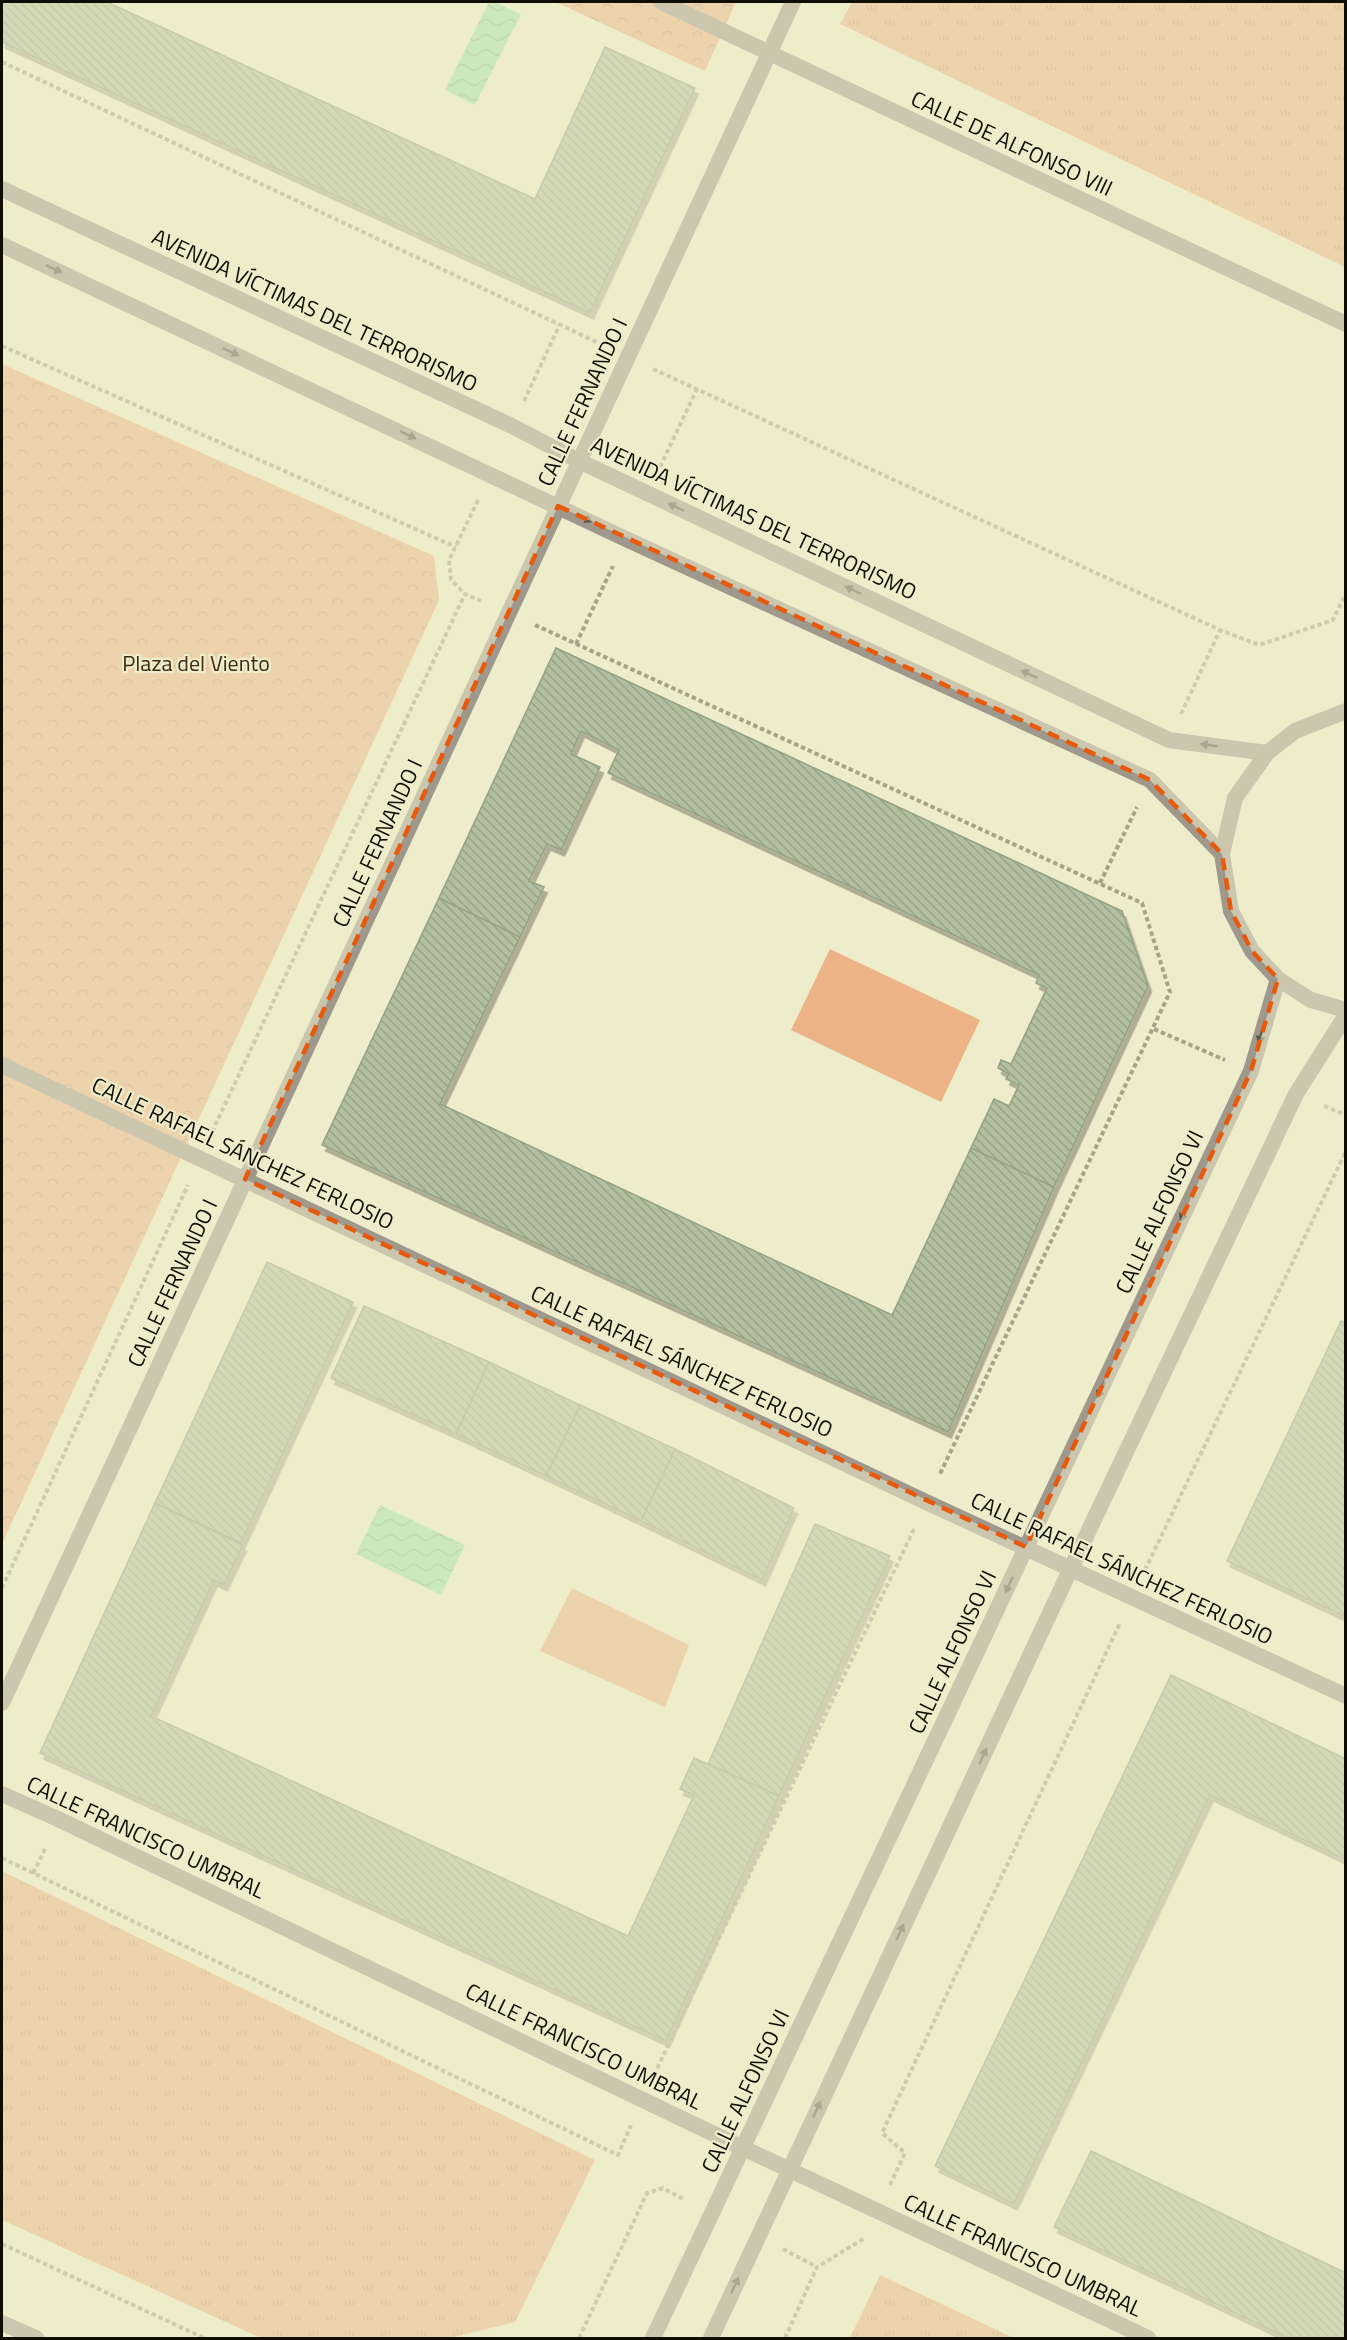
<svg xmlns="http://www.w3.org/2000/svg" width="1347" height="2340" font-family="'Titillium Web',sans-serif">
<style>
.grass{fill:url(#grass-tufts)}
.park{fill:url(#park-crowns)}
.pitch{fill:#ecb486}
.water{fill:url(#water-waves)}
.building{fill:url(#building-back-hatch);stroke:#94a184;stroke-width:1.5;filter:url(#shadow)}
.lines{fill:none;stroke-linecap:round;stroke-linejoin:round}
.path{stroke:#a5a48a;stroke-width:4;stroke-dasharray:4.5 3;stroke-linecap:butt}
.pedestrian{stroke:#9f988c;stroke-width:16}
.minor{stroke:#9f988c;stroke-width:16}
.tertiary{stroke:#9f988c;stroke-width:16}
.oneway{fill:#565348}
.marked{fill:none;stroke:#e8590c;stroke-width:4.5;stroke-dasharray:12 8;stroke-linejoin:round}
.labels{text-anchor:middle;stroke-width:4.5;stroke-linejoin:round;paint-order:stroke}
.street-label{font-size:22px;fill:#0e0e04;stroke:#eeedcb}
.park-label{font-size:22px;fill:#422811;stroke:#eeedcb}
</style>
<defs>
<pattern id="grass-tufts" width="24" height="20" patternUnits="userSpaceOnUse" patternTransform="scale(1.5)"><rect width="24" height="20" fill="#ecb486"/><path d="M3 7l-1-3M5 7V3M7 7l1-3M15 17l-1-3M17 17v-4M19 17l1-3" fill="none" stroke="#c99a72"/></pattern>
<pattern id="park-crowns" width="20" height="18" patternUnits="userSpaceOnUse" patternTransform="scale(1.5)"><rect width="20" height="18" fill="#ecb486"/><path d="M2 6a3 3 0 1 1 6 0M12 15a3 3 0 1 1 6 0" fill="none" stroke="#c99a72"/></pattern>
<pattern id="water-waves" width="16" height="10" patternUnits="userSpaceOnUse" patternTransform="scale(1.5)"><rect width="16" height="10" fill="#9fe2ac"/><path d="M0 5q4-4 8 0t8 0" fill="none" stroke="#88c192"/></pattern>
<pattern id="building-back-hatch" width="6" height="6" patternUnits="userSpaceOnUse" patternTransform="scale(1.5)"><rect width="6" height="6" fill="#b2c0a1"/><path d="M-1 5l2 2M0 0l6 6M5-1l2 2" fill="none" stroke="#98a489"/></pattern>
<filter id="shadow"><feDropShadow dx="3.5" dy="6" stdDeviation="0" flood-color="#0004"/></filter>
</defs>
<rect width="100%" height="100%" fill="#eeedcb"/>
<path class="grass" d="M 852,2 L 1345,2 L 1345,267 L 840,24 Z
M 2,1871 L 595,2160 L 515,2322 L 450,2338 L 261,2338 L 2,2220 Z
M 880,2275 L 1014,2338 L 850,2338 Z"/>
<path class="park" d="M 555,2 L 736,2 L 705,71 Z
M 2,364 L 434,556 L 439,600 L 2,1544 Z"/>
<path class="pitch" d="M 830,949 L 980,1020 L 941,1102 L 791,1030 Z
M 572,1588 L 689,1645 L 665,1707 L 540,1651 Z"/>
<path class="water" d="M 489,2 L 495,2 L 521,14 L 475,105 L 445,90 Z
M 380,1505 L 465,1545 L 441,1595 L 356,1554 Z"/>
<path class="building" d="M 2,2 L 107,2 L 535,199 L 605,47 L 695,88 L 590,313 L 2,42 Z
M 556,648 L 1122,911 L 1148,986 L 1054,1187 L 971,1148 L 994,1099 L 1009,1106 L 1019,1085 L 1006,1079 L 1009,1074 L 998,1068 L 1001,1060 L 1011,1064 L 1047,988 L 1036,983 L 1039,975 L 608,773 L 619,750 L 581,731 L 571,754 L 600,767 L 561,850 L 547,844 L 529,881 L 544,887 L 520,937 L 439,898 Z
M 439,898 L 520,937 L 440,1104 L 892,1315 L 971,1148 L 1054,1187 L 948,1432 L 322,1145 Z
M 267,1262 L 353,1302 L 241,1543 L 155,1503 Z
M 364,1306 L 489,1362 L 456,1434 L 331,1378 Z
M 1341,1321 L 1346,1323 L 1346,1617 L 1227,1561 Z
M 489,1362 L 580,1405 L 546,1476 L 456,1434 Z
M 580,1405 L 675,1449 L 641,1521 L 546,1476 Z
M 675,1449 L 794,1508 L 762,1580 L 641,1521 Z
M 155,1503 L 243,1545 L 224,1585 L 214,1580 L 151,1716 L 628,1936 L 694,1795 L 680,1789 L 694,1758 L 779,1796 L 666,2041 L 40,1753 Z
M 815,1524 L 890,1556 L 779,1796 L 708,1764 Z
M 1171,1675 L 1346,1759 L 1346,1860 L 1210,1795 L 1014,2204 L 935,2166 Z
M 1091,2151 L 1346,2273 L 1346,2338 L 1288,2338 L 1054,2227 Z"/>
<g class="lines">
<path class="path" d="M 2,62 L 603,345
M 2,346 L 456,547
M 653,369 L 1220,630 L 1259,645 L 1333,620 L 1346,593
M 524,401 L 560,324
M 660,467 L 697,389
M 478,500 L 449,560 L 451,580 L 465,594 L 481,601
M 535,625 L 1142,903 L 1170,992 L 939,1476
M 576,644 L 613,566
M 1181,714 L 1220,630
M 1100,883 L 1137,807
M 1154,1029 L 1225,1060
M 1324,1106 L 1346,1115
M 212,1132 L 465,594
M 1145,1570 L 1346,1151
M 2,1588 L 188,1185
M 2,1858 L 618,2155 L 631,2125
M 33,1873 L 46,1847
M 654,2075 L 914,1529
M 890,2185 L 905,2153 L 882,2133 L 1120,1623
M 2,2244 L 204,2338
M 783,2249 L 817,2267
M 579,2338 L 647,2193 L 663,2188 L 685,2200
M 785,2338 L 817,2267 L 865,2238"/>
<path class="pedestrian" d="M 661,2 L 1346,324
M 2,1065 L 926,1502 L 1346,1696"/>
<path class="minor" d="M 2,189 L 512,426 L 579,461 L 1169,740 L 1267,753
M 2,245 L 626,539 L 1150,780 L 1222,854
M 1346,711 L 1295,731 L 1267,753 L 1235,798 L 1222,854 L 1231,911 L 1252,951 L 1278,979 L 1311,1000 L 1346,1010
M 2,1703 L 793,2
M 2,1794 L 58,1819 L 743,2148 L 1148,2338
M 653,2338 L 1251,1071 L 1278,979
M 711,2338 L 1071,1568 L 1296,1094 L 1346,1015"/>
<path class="tertiary" d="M 2,2323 L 36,2338"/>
</g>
<defs><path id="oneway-solid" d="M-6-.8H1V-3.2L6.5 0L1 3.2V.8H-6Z" transform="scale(1.5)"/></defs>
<g class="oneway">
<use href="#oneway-solid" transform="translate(54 269) rotate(25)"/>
<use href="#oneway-solid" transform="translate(231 352) rotate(25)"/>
<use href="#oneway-solid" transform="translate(408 435) rotate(25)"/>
<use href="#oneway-solid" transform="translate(676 507) rotate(-155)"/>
<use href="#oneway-solid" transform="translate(584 518) rotate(25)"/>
<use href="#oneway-solid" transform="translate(853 590) rotate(-155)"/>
<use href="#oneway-solid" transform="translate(1029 674) rotate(-155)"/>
<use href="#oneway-solid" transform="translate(1209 745) rotate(-172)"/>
<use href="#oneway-solid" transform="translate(1261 1035) rotate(106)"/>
<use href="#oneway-solid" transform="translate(1184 1213) rotate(115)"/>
<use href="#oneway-solid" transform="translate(1101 1390) rotate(115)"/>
<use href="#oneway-solid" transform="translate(1009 1585) rotate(115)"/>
<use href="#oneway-solid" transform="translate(983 1756) rotate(-65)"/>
<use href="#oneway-solid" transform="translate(900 1932) rotate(-65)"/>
<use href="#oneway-solid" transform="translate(817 2109) rotate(-65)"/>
<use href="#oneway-solid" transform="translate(735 2285) rotate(-65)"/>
</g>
<path d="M0 0H1347V2340H0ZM 558,506 L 1150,780 L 1222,854 L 1231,911 L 1252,951 L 1278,979 L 1251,1071 L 1026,1547 L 245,1179 Z" fill="#eeedcb" fill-opacity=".55" fill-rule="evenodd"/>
<path class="marked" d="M 558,506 L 1150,780 L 1222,854 L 1231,911 L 1252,951 L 1278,979 L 1251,1071 L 1026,1547 L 245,1179 Z"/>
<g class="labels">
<g class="street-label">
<text transform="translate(1012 143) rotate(25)" y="8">CALLE DE ALFONSO VIII</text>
<text transform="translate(315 310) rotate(25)" y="8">AVENIDA VÍCTIMAS DEL TERRORISMO</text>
<text transform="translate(582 402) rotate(-65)" y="8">CALLE FERNANDO I</text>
<text transform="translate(754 518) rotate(25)" y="8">AVENIDA VÍCTIMAS DEL TERRORISMO</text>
<text transform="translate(377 843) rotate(-65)" y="8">CALLE FERNANDO I</text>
<text transform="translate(243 1153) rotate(25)" y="8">CALLE RAFAEL SÁNCHEZ FERLOSIO</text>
<text transform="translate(1159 1212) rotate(-65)" y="8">CALLE ALFONSO VI</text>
<text transform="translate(172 1283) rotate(-65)" y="8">CALLE FERNANDO I</text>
<text transform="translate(682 1361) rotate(25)" y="8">CALLE RAFAEL SÁNCHEZ FERLOSIO</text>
<text transform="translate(1122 1568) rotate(25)" y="8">CALLE RAFAEL SÁNCHEZ FERLOSIO</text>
<text transform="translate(952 1652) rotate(-65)" y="8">CALLE ALFONSO VI</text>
<text transform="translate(146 1837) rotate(25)" y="8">CALLE FRANCISCO UMBRAL</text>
<text transform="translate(584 2046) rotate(26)" y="8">CALLE FRANCISCO UMBRAL</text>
<text transform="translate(745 2091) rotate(-65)" y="8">CALLE ALFONSO VI</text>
<text transform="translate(1023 2255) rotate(25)" y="8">CALLE FRANCISCO UMBRAL</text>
</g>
<g class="park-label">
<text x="196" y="671">Plaza del Viento</text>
</g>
</g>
<rect width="1347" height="2340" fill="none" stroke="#0e0e04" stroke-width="6"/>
</svg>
